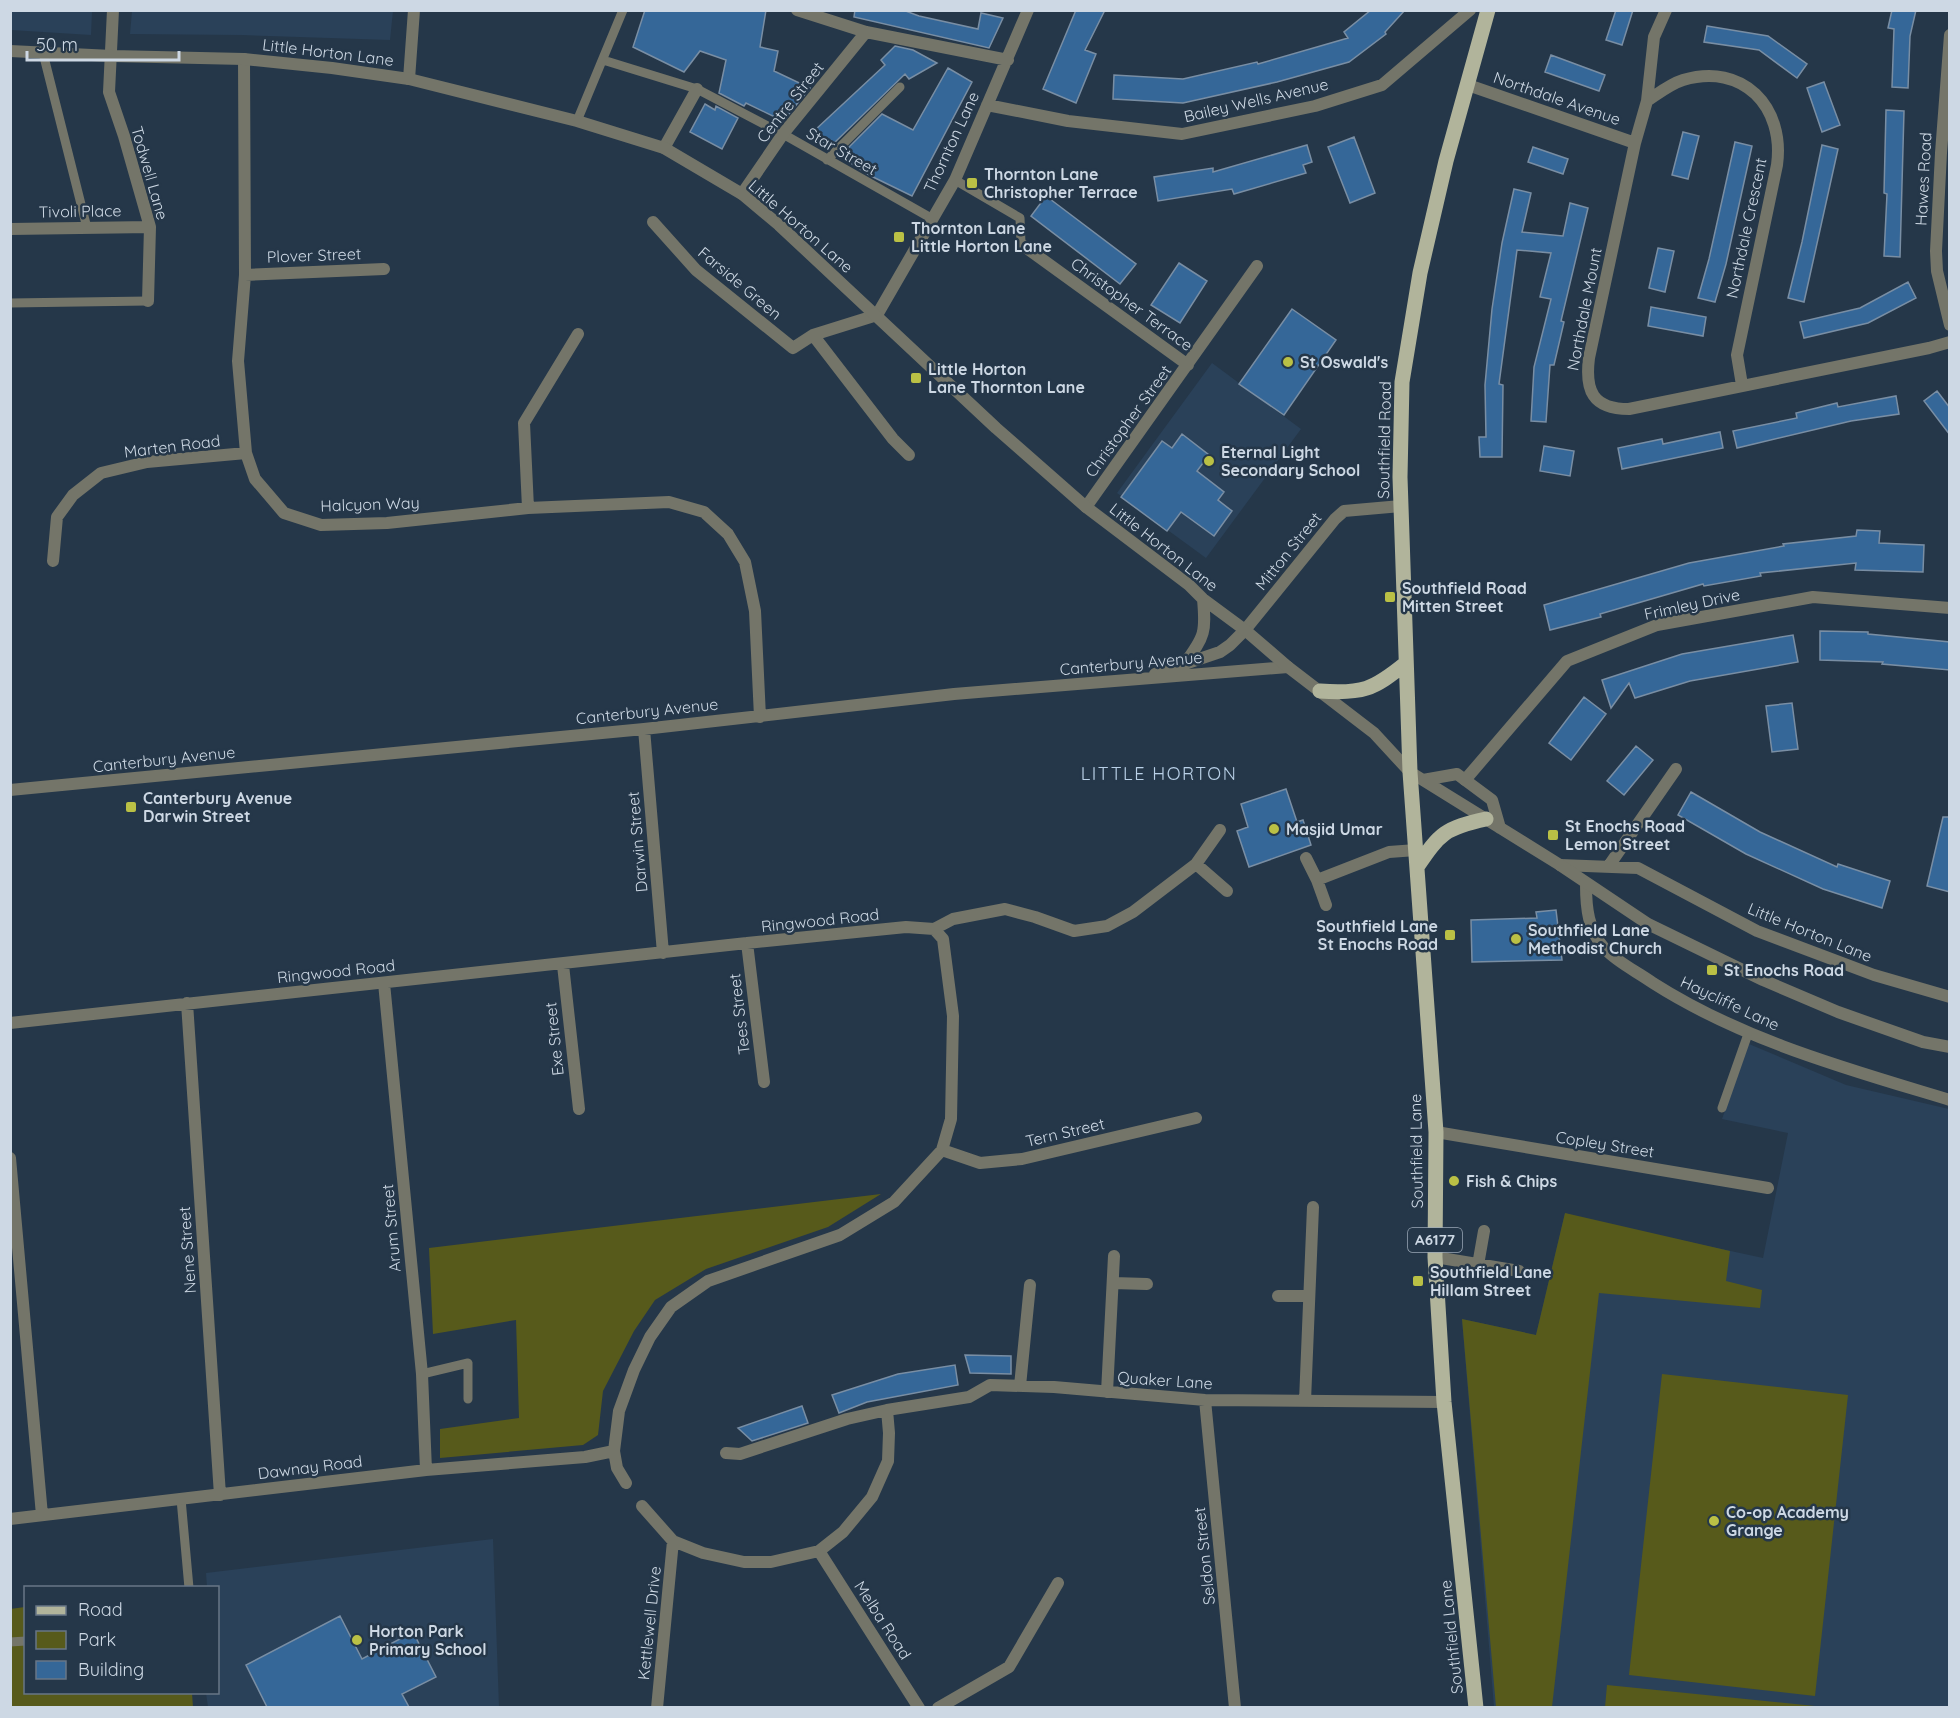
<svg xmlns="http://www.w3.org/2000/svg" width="1960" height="1718" font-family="Quicksand,sans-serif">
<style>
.built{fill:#2a4159}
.green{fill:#575a1b}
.building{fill:#356798;stroke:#798ea4;stroke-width:1.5}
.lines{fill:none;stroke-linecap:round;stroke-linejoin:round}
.service{stroke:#747569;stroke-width:9}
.minor{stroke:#747569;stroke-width:12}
.tertiary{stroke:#747569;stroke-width:12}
.primary{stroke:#b1b49b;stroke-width:15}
.poi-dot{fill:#bac045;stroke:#253749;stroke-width:2}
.labels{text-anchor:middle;stroke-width:5;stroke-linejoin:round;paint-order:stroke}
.shield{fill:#253749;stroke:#9ba8b6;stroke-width:1.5}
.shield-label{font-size:15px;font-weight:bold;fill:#cdd8e4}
.street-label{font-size:16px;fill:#cdd8e4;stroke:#253749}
.poi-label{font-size:16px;font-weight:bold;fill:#cdd8e4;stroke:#253749;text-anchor:start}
.neighbourhood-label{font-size:18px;letter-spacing:1.5px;fill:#b9d0e7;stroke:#253749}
</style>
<rect width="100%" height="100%" fill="#253749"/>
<path class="built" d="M 10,11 L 92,11 L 91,35 L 11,30 Z
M 132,11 L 132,10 L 393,11 L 390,40 L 242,35 L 130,34 Z
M 1212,363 L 1301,429 L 1206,558 L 1117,493 Z
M 1749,1044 L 1846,1085 L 1949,1109 L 1949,1707 L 1494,1707 L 1462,1319 L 1536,1335 L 1565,1213 L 1592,1221 L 1763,1258 L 1788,1133 L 1722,1119 Z
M 493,1539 L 499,1707 L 208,1707 L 206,1693 L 218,1692 L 218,1588 L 207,1587 L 206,1573 Z"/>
<path class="green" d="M 881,1194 L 828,1227 L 706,1269 L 655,1300 L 634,1331 L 603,1391 L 598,1435 L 583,1445 L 440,1458 L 440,1429 L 519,1418 L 516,1320 L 433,1334 L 429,1248 Z
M 1565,1213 L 1730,1251 L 1726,1281 L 1762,1290 L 1760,1308 L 1599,1293 L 1552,1707 L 1496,1707 L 1462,1319 L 1536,1335 Z
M 1662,1374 L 1848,1395 L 1815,1696 L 1629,1675 Z
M 25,1607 L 26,1692 L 192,1693 L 193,1707 L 11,1707 L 10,1609 Z
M 1607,1685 L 1815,1706 L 1815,1707 L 1605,1707 Z"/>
<path class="building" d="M 645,10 L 766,10 L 760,47 L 778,51 L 774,71 L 810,88 L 783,121 L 746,103 L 744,106 L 719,93 L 726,60 L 700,51 L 684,72 L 633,47 Z
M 855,10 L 903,10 L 919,16 L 978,29 L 981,13 L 1003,18 L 989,48 L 854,17 Z
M 1076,10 L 1105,10 L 1085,50 L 1096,54 L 1076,103 L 1043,89 Z
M 1371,10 L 1405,10 L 1385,32 L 1386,34 L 1349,62 L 1277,82 L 1183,103 L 1113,99 L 1114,75 L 1183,79 L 1257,62 L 1258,64 L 1348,38 L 1344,32 Z
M 1616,10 L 1633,10 L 1622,45 L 1606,40 Z
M 1892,10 L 1916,10 L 1910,36 L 1908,88 L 1892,87 L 1894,29 L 1888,28 Z
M 1707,26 L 1768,36 L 1807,64 L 1797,78 L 1759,50 L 1704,42 Z
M 895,46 L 913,50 L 937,63 L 909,79 L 905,74 L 829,148 L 814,131 L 885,65 L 881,60 Z
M 1551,55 L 1605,75 L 1599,91 L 1545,72 Z
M 948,68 L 972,82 L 912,196 L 871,176 L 840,156 L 882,114 L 913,130 Z
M 1824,82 L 1840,125 L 1822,132 L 1807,88 Z
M 705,104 L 715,110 L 716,106 L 738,118 L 722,149 L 690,132 Z
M 1886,110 L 1904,111 L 1900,257 L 1884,256 L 1887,194 L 1884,193 Z
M 1683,132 L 1699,136 L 1688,179 L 1672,175 Z
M 1354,137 L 1375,193 L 1350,203 L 1328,147 Z
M 1735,142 L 1752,146 L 1726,264 L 1715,302 L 1698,298 L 1709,259 Z
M 1307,145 L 1312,162 L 1303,165 L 1306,173 L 1234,194 L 1232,189 L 1158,201 L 1154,177 L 1213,168 L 1213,172 Z
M 1822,145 L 1838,149 L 1804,302 L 1788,298 L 1802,242 Z
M 1533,147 L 1568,159 L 1563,174 L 1528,162 Z
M 1514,189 L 1531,193 L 1522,232 L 1563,236 L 1570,203 L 1588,208 L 1561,321 L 1564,322 L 1554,365 L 1550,365 L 1546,422 L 1531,421 L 1534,367 L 1551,299 L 1540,297 L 1551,253 L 1517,250 L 1499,384 L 1503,385 L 1502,457 L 1480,457 L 1479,437 L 1486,437 L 1485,385 L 1492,309 L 1502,243 Z
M 1046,196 L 1136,264 L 1120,284 L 1031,216 Z
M 1658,248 L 1674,251 L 1665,292 L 1649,288 Z
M 1179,263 L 1207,281 L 1180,323 L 1151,305 Z
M 1908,282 L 1916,298 L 1868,323 L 1804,338 L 1800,322 L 1860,308 Z
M 1651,307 L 1706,317 L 1703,336 L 1648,326 Z
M 1292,309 L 1336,340 L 1284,415 L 1239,384 Z
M 1937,391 L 1950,408 L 1950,435 L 1924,401 Z
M 1896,396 L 1899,414 L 1851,421 L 1737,448 L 1733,431 L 1797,418 L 1796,413 L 1837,403 L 1838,407 Z
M 1720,432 L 1723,448 L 1622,469 L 1618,448 L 1662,439 L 1663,444 Z
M 1182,434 L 1209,455 L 1197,471 L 1224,492 L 1218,500 L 1232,511 L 1214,536 L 1181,512 L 1167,531 L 1121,497 L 1162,441 L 1172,448 Z
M 1544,446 L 1574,451 L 1570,476 L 1540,471 Z
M 1857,530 L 1880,531 L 1879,543 L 1924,545 L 1923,572 L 1855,570 L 1856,563 L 1760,573 L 1761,576 L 1704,586 L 1703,584 L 1600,614 L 1601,617 L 1550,630 L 1544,605 L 1689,563 L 1784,546 L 1783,544 L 1856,536 Z
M 1820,631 L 1868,632 L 1868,634 L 1950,642 L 1950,670 L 1882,664 L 1883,662 L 1820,660 Z
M 1793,635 L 1798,662 L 1690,681 L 1635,698 L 1629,683 L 1611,708 L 1602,680 L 1682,654 Z
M 1584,697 L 1606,714 L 1571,760 L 1549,743 Z
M 1792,703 L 1798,749 L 1772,752 L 1766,706 Z
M 1636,746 L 1653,760 L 1624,795 L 1607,781 Z
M 1286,789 L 1297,822 L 1303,820 L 1311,845 L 1249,867 L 1237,831 L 1248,827 L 1241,804 Z
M 1691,792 L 1760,832 L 1837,867 L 1838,864 L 1890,881 L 1882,908 L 1823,889 L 1746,854 L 1678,815 Z
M 1943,817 L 1950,817 L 1950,892 L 1927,886 Z
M 1556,910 L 1562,960 L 1472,962 L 1471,920 L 1537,918 L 1536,912 Z
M 965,1355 L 1011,1356 L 1011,1374 L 970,1373 Z
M 955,1365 L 958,1385 L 867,1402 L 839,1413 L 832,1395 L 898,1374 Z
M 802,1406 L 808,1423 L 752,1441 L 738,1428 Z
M 340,1616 L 362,1659 L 413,1632 L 436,1677 L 402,1694 L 409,1707 L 267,1707 L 246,1665 Z"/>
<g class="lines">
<path class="service" d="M 43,53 L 87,228
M 603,60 L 697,89 L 783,134 L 931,218
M 577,121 L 623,10
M 827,160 L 900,87
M 955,180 L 1020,218 L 1021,244
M 10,303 L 148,301
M 1722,1108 L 1748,1034
M 422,1374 L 468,1363 L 468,1399
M 181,1499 L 189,1588
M 10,1642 L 26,1641"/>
<path class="minor" d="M 113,10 L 109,92 L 124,136 L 150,227 L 148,301
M 797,10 L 866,32 L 1008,60
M 1666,10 L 1654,37 L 1647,101 L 1635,143 L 1589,358 C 1585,390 1592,409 1629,409 L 1929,348 L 1950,342
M 1950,35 L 1941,153 L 1936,251 L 1937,271 L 1950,325
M 244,59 L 245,275 L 238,361 L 246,453 L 255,479 L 284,513 L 321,525 L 387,523 L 528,508 L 669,502 L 704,512 L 728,534 L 745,562 L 755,611 L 760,717
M 409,79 L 414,10
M 1468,85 L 1635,143
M 1647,101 C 1659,93 1670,84 1683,80 C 1743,62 1785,107 1777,165 L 1737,355 L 1742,385
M 987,105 L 1068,121 L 1182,134 L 1315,106 L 1382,85 L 1470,10
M 664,148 L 697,89
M 742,194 L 783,134 L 866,32
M 653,222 L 696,270 L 793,348 L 813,335 L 877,315 L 955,180 L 1028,10
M 10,229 L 150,227
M 1021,244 L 1188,365
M 245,275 L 384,269
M 813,335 L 893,439 L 909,455
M 1086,507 L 1257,266
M 528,508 L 524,423 L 578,334
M 53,561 L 57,517 L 73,495 L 101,473 L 147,462 L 246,453
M 1155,674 L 1220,652 L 1230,645 L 1245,630 L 1335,519 L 1344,511 L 1401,506
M 644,729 L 663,953
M 1465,780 L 1567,661 L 1657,625 L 1813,597 L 1950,608
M 10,790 L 644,729 L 954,694 L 1288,667
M 1306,858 L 1317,880 L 1326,905
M 1196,864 L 1227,891
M 1560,865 L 1638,868 L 1757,931 L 1874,975 L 1950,997
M 1608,867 L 1676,769
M 1317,880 L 1389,852 L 1416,850
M 1586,885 C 1586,907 1588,931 1605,949 C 1618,963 1638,972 1653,983 C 1744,1041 1848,1069 1950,1100
M 934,929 L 953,919 L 1005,909 L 1035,917 L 1074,931 L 1107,926 L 1133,912 L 1196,864 L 1220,830
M 747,943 L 764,1082
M 563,965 L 579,1109
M 384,983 L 422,1374 L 426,1470
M 187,1003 L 220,1495
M 10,1023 L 747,943 L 906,927 L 934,929 L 943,939 L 953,1016 L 951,1119 L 942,1150 L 894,1202 L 840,1235 L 708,1281 L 671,1307 L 650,1337 L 634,1370 L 619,1411 L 614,1451 L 617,1468 L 626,1483
M 1436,1132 L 1768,1188
M 942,1150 L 980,1163 L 1022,1159 L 1196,1118
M 10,1158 L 42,1515
M 1435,1257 L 1519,1271
M 1478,1265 L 1484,1231
M 1113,1283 L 1147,1284
M 1278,1296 L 1309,1296
M 1020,1386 L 1030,1285
M 1107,1392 L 1114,1256
M 1205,1400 L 1235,1708
M 1305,1401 L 1313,1207
M 726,1453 L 740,1454 L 847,1419 L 887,1410
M 642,1506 L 673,1541 L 703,1553 L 744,1562 L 771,1562 L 819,1551 L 843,1532 L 872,1497 L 888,1461 L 889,1433 L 887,1410 L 969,1397 L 990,1385 L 1054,1387 L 1205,1400 L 1444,1402
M 10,1519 L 426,1470 L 585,1457 L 614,1451
M 819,1551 L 919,1708
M 657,1708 L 673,1541
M 938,1708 L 1009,1667 L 1058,1583"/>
<path class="tertiary" d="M 10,51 L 112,56 L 244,59 L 332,68 L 409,79 L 577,121 L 664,148 L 742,194 L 779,225 L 996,428 L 1086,507 L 1189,585 L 1203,599 L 1245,630 L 1288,667 L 1374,733 L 1410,772 L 1560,865 L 1648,924 L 1763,980 L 1838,1012 L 1923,1042 L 1950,1047
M 1185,663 C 1205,636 1206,632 1203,599
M 1423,780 L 1457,774 L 1492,800 L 1500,828"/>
<path class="primary" d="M 1320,691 C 1362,694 1373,690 1406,663
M 1417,867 C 1440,833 1445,828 1486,819
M 1476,1708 L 1444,1402 L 1435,1257 L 1436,1132 L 1410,772 L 1400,477 L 1402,382 L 1420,273 L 1446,161 L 1488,10"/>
</g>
<g class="poi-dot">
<rect x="966" y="177" width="12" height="12" rx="3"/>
<rect x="893" y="231" width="12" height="12" rx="3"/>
<circle cx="1288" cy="362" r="6"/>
<rect x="910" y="372" width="12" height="12" rx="3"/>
<circle cx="1209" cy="461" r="6"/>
<rect x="1384" y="591" width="12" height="12" rx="3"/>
<rect x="125" y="801" width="12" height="12" rx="3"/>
<circle cx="1274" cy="829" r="6"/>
<rect x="1547" y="829" width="12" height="12" rx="3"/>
<rect x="1444" y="929" width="12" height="12" rx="3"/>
<circle cx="1516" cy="939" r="6"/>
<rect x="1706" y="964" width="12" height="12" rx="3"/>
<circle cx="1454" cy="1181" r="6"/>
<rect x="1412" y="1275" width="12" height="12" rx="3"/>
<circle cx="1714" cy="1521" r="6"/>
<circle cx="357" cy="1640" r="6"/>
</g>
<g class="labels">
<rect class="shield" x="1408" y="1228" width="54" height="24" rx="4.5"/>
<g class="shield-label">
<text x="1435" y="1245">A6177</text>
</g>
<g class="street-label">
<text transform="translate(328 52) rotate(7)" y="6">Little Horton Lane</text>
<text transform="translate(1557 98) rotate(19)" y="6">Northdale Avenue</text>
<text transform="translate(1256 100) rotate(-13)" y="6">Bailey Wells Avenue</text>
<text transform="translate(790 102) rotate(-52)" y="6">Centre Street</text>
<text transform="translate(951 142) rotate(-65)" y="6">Thornton Lane</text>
<text transform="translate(842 151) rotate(30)" y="6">Star Street</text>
<text transform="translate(150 173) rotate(74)" y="6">Todwell Lane</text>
<text transform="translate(1923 179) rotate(-87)" y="6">Hawes Road</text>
<text transform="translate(80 211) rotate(-1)" y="6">Tivoli Place</text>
<text transform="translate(801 226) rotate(41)" y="6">Little Horton Lane</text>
<text transform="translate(1746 228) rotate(-78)" y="6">Northdale Crescent</text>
<text transform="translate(314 255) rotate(-2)" y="6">Plover Street</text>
<text transform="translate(740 283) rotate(40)" y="6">Farside Green</text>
<text transform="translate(1132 304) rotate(36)" y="6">Christopher Terrace</text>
<text transform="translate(1584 309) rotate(-79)" y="6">Northdale Mount</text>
<text transform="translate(1128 421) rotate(-54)" y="6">Christopher Street</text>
<text transform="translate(1384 440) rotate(-89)" y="6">Southfield Road</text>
<text transform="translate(172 446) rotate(-7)" y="6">Marten Road</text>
<text transform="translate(370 504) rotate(-2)" y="6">Halcyon Way</text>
<text transform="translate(1164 547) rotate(38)" y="6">Little Horton Lane</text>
<text transform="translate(1288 551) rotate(-51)" y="6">Mitton Street</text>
<text transform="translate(1692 604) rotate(-12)" y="6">Frimley Drive</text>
<text transform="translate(1131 663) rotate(-5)" y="6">Canterbury Avenue</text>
<text transform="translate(647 711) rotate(-6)" y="6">Canterbury Avenue</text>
<text transform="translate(164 759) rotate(-6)" y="6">Canterbury Avenue</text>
<text transform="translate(637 842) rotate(-95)" y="6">Darwin Street</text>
<text transform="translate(820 920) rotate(-6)" y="6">Ringwood Road</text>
<text transform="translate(1810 932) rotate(22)" y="6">Little Horton Lane</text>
<text transform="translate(336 971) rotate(-6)" y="6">Ringwood Road</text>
<text transform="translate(1730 1003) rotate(25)" y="6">Haycliffe Lane</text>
<text transform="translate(739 1014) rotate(-97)" y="6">Tees Street</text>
<text transform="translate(554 1039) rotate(-96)" y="6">Exe Street</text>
<text transform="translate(1065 1132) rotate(-13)" y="6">Tern Street</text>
<text transform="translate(1605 1144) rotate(9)" y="6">Copley Street</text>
<text transform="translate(1416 1151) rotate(-91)" y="6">Southfield Lane</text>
<text transform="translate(391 1228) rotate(-95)" y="6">Arum Street</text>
<text transform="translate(187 1250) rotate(-94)" y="6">Nene Street</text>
<text transform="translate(1165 1380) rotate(4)" y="6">Quaker Lane</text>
<text transform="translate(310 1467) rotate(-7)" y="6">Dawnay Road</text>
<text transform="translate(1204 1556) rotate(-96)" y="6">Seldon Street</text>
<text transform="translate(883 1620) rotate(57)" y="6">Melba Road</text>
<text transform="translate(649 1623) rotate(-84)" y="6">Kettlewell Drive</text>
<text transform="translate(1451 1637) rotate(-96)" y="6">Southfield Lane</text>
</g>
<g class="poi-label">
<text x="984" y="180">Thornton Lane<tspan x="984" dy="18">Christopher Terrace</tspan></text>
<text x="911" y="234">Thornton Lane<tspan x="911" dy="18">Little Horton Lane</tspan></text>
<text x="1300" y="368">St Oswald's</text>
<text x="928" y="375">Little Horton<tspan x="928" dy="18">Lane Thornton Lane</tspan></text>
<text x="1221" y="458">Eternal Light<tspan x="1221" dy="18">Secondary School</tspan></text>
<text x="1402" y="594">Southfield Road<tspan x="1402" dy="18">Mitten Street</tspan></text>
<text x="143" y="804">Canterbury Avenue<tspan x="143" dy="18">Darwin Street</tspan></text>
<text x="1565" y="832">St Enochs Road<tspan x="1565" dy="18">Lemon Street</tspan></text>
<text x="1286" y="835">Masjid Umar</text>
<text x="1438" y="932" text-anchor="end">Southfield Lane<tspan x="1438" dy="18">St Enochs Road</tspan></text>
<text x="1528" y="936">Southfield Lane<tspan x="1528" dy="18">Methodist Church</tspan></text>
<text x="1724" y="976">St Enochs Road</text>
<text x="1466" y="1187">Fish &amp; Chips</text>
<text x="1430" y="1278">Southfield Lane<tspan x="1430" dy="18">Hillam Street</tspan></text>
<text x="1726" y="1518">Co-op Academy<tspan x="1726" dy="18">Grange</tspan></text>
<text x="369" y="1637">Horton Park<tspan x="369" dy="18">Primary School</tspan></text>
</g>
<g class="neighbourhood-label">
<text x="1159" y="780">LITTLE HORTON</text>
</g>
</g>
<rect width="1960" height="1718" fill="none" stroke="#cdd8e4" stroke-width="24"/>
<rect x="24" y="1586" width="195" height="108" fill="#253749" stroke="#687787" stroke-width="1.5"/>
<rect x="36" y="1606" width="30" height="9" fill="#b1b49b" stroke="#687787" stroke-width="1.5"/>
<text x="78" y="1616" font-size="18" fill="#cdd8e4">Road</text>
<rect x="36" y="1631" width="30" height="18" fill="#575a1b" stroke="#687787" stroke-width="1.5"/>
<text x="78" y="1646" font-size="18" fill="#cdd8e4">Park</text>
<rect x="36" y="1661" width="30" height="18" fill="#356798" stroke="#687787" stroke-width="1.5"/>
<text x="78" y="1676" font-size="18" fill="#cdd8e4">Building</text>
<path d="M27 51v9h152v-9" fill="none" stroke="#cdd8e4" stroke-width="3"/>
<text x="36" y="51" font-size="18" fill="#cdd8e4" stroke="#253749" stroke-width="4.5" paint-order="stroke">50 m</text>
</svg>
